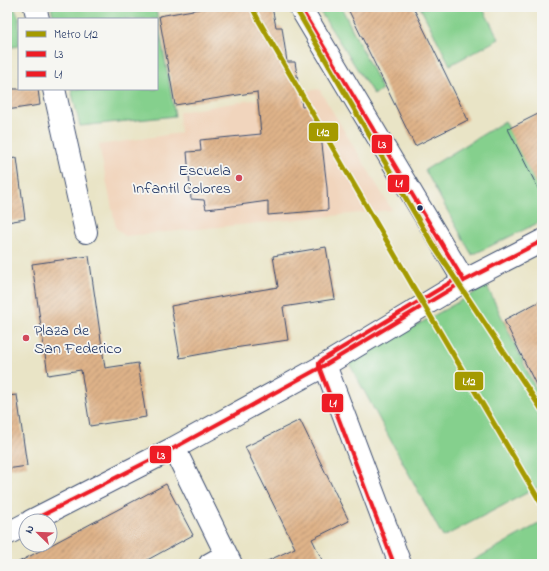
<svg xmlns="http://www.w3.org/2000/svg" width="549" height="571" font-family="'Indie Flower',sans-serif">
<style>
.built{fill:#f1d5bd}
.park{fill:#85d08d;stroke:#508076}
.building{fill:url(#building-hatch)}
.lines{fill:none;stroke-linecap:round;stroke-linejoin:round}
.minor-casing{stroke:#3a4a6e;stroke-width:24}
.minor{stroke:#fff;stroke-width:22}
.bus-1-casing{stroke:#f6f6f2;stroke-width:7}
.bus-2-casing{stroke:#f6f6f2;stroke-width:7}
.bus-1{stroke:#ee1c25;stroke-width:4}
.bus-2{stroke:#ee1c25;stroke-width:4}
.metro-1-casing{stroke:#f6f6f2;stroke-width:8}
.metro-1{stroke:#a49a00;stroke-width:5}
.poi-dot{fill:#d1495b;stroke:#f6f6f2;stroke-width:1.5}
.bus-dot{fill:#1b2f5e;stroke:#f6f6f2;stroke-width:1.5}
.labels{text-anchor:middle;stroke-width:3.5;stroke-linejoin:round;paint-order:stroke}
.poi-label{font-size:16px;fill:#1b2f5e;stroke:#f6f6f2;text-anchor:end}
.line-badge{stroke:#f6f6f2;stroke-width:1.5}
.badge-label{font-size:11px;text-anchor:middle;font-weight:bold;fill:#fff}
</style>
<defs>
<pattern id="building-hatch" width="6" height="6" patternUnits="userSpaceOnUse"><rect width="6" height="6" fill="#dfb389"/><path d="M-1 1l2-2M0 6l6-6M5 7l2-2" fill="none" stroke="#b49273"/></pattern>
</defs>
<rect width="100%" height="100%" fill="#f6f6f2"/>
<filter id="ink" filterUnits="userSpaceOnUse"><feTurbulence type="fractalNoise" baseFrequency=".025" numOctaves="2"/><feDisplacementMap in="SourceGraphic" scale="8" xChannelSelector="R" yChannelSelector="G"/><feConvolveMatrix kernelMatrix="1 2 1 2 8 2 1 2 1" color-interpolation-filters="sRGB"/></filter>
<filter id="wash" filterUnits="userSpaceOnUse"><feTurbulence type="fractalNoise" baseFrequency=".012" numOctaves="4" result="noise"/><feDisplacementMap in="SourceGraphic" scale="16" xChannelSelector="R" yChannelSelector="G"/><feGaussianBlur stdDeviation="0.9" result="paint"/><feColorMatrix in="noise" values="0 0 0 0 0 0 0 0 0 0 0 0 0 0 0 0 0 1.4 0 .05"/><feComposite in="paint" operator="in"/></filter>
<g filter="url(#wash)">
<rect width="100%" height="100%" fill="#e9e4c6"/>
<path class="built" d="M 319,89 L 392,210 L 125,236 L 116,228 L 99,145 L 180,133 L 179,112 Z"/>
<path class="park" d="M 7,7 L 14,7 L 15,10 L 20,19 L 19,19 L 19,46 L 7,48 Z
M 51,7 L 168,7 L 156,9 L 175,116 L 80,126 L 71,89 L 157,89 L 157,19 L 54,19 Z
M 317,7 L 341,7 L 382,89 L 374,95 Z
M 420,7 L 482,7 L 499,39 L 450,65 Z
M 505,121 L 542,196 L 542,221 L 472,255 L 425,170 Z
M 487,286 L 542,402 L 542,485 L 443,537 L 349,363 Z
M 542,522 L 542,564 L 467,564 Z"/>
<g id="blocks">
<path class="building" d="M 210,7 L 272,7 L 276,27 L 282,27 L 287,62 L 295,62 L 302,107 L 311,106 L 313,128 L 320,127 L 327,188 L 328,210 L 268,215 L 268,201 L 225,207 L 206,209 L 204,200 L 191,199 L 187,152 L 201,151 L 200,140 L 261,134 L 257,92 L 175,105 L 159,16 Z
M 347,7 L 413,7 L 468,120 L 415,146 Z
M 7,89 L 38,89 L 40,105 L 7,110 Z
M 542,112 L 542,196 L 508,129 Z
M 17,158 L 25,219 L 7,222 L 7,159 Z
M 326,247 L 335,299 L 283,307 L 288,340 L 234,348 L 180,358 L 171,306 L 224,296 L 278,287 L 273,256 Z
M 89,256 L 105,368 L 138,363 L 146,417 L 90,426 L 81,370 L 48,375 L 32,264 Z
M 542,300 L 542,397 L 504,320 Z
M 17,395 L 27,466 L 7,469 L 7,396 Z
M 300,420 L 349,521 L 312,539 L 324,564 L 261,564 L 295,548 L 245,447 Z
M 166,484 L 193,535 L 140,564 L 15,564 Z"/>
</g>
</g>
<g filter="url(#ink)">
<use href="#blocks" fill-opacity="0" stroke="#3a4a6e" stroke-width="1"/>
<g class="lines">
<g class="minor-casing">
<path id="minor" d="M 35,7 L 38,19
M 300,7 L 464,281
M 54,89 L 86,232
M 325,365 L 400,564
M 174,448 L 231,564
M 31,521 L 174,448 L 325,365 L 464,281 L 542,241
M 7,534 L 26,524
M 210,564 L 226,555"/>
</g>
<use href="#minor" class="minor"/>
<g class="bus-1-casing">
<path id="bus-1" d="M 300,7 L 464,281
M 31,521 L 174,448 L 325,365 L 464,281 L 542,241"/>
</g>
<g class="bus-2-casing">
<path id="bus-2" d="M 295,10 L 456,279 L 322,360 L 319,363 L 319,367 L 394,564"/>
</g>
<use href="#bus-1" class="bus-1"/>
<use href="#bus-2" class="bus-2"/>
<g class="metro-1-casing">
<path id="metro-1" d="M 252,7 L 259,21 L 414,288 L 542,505
M 295,7 L 433,245 L 542,410"/>
</g>
<use href="#metro-1" class="metro-1"/>
</g>
</g>
<g class="poi-dot">
<circle cx="239" cy="178" r="4"/>
<circle cx="26" cy="338" r="4"/>
</g>
<circle class="bus-dot" cx="420" cy="208" r="3.5"/>
<g class="labels">
<g class="poi-label">
<text x="231" y="175">Escuela<tspan x="231" dy="18">Infantil Colores</tspan></text>
<text x="34" y="335" text-anchor="start">Plaza de<tspan x="34" dy="18">San Federico</tspan></text>
</g>
</g>
<g class="line-badge">
<rect x="308" y="122" width="31" height="20" rx="4" fill="#a49a00"/>
<rect x="371" y="134" width="22" height="20" rx="4" fill="#ee1c25"/>
<rect x="387" y="174" width="23" height="19" rx="4" fill="#ee1c25"/>
<rect x="454" y="371" width="30" height="20" rx="4" fill="#a49a00"/>
<rect x="321" y="393" width="23" height="20" rx="4" fill="#ee1c25"/>
<rect x="149" y="445" width="23" height="19" rx="4" fill="#ee1c25"/>
</g>
<g class="badge-label">
<text x="323" y="136">L12</text>
<text x="382" y="148">L3</text>
<text x="399" y="187">L1</text>
<text x="469" y="385">L12</text>
<text x="333" y="407">L1</text>
<text x="161" y="459">L3</text>
</g>
<rect width="549" height="571" fill="none" stroke="#f6f6f2" stroke-width="24"/>
<rect x="18" y="18" width="140" height="72" fill="#f6f6f2" stroke="#9ea6b7"/>
<rect x="26" y="31" width="20" height="6" fill="#a49a00" stroke="#9ea6b7"/>
<text x="54" y="38" font-size="12" fill="#1b2f5e">Metro L12</text>
<rect x="26" y="51" width="20" height="6" fill="#ee1c25" stroke="#9ea6b7"/>
<text x="54" y="58" font-size="12" fill="#1b2f5e">L3</text>
<rect x="26" y="71" width="20" height="6" fill="#ee1c25" stroke="#9ea6b7"/>
<text x="54" y="78" font-size="12" fill="#1b2f5e">L1</text>
<g transform="translate(38 533) rotate(293)"><circle r="19" fill="#f6f6f2" stroke="#9ea6b7"/>
<path d="M0-3L7 15L0 10L-7 15Z" fill="#d1495b"/>
<text y="-6" font-size="11" font-weight="bold" text-anchor="middle" fill="#1b2f5e">N</text>
</g>
</svg>
